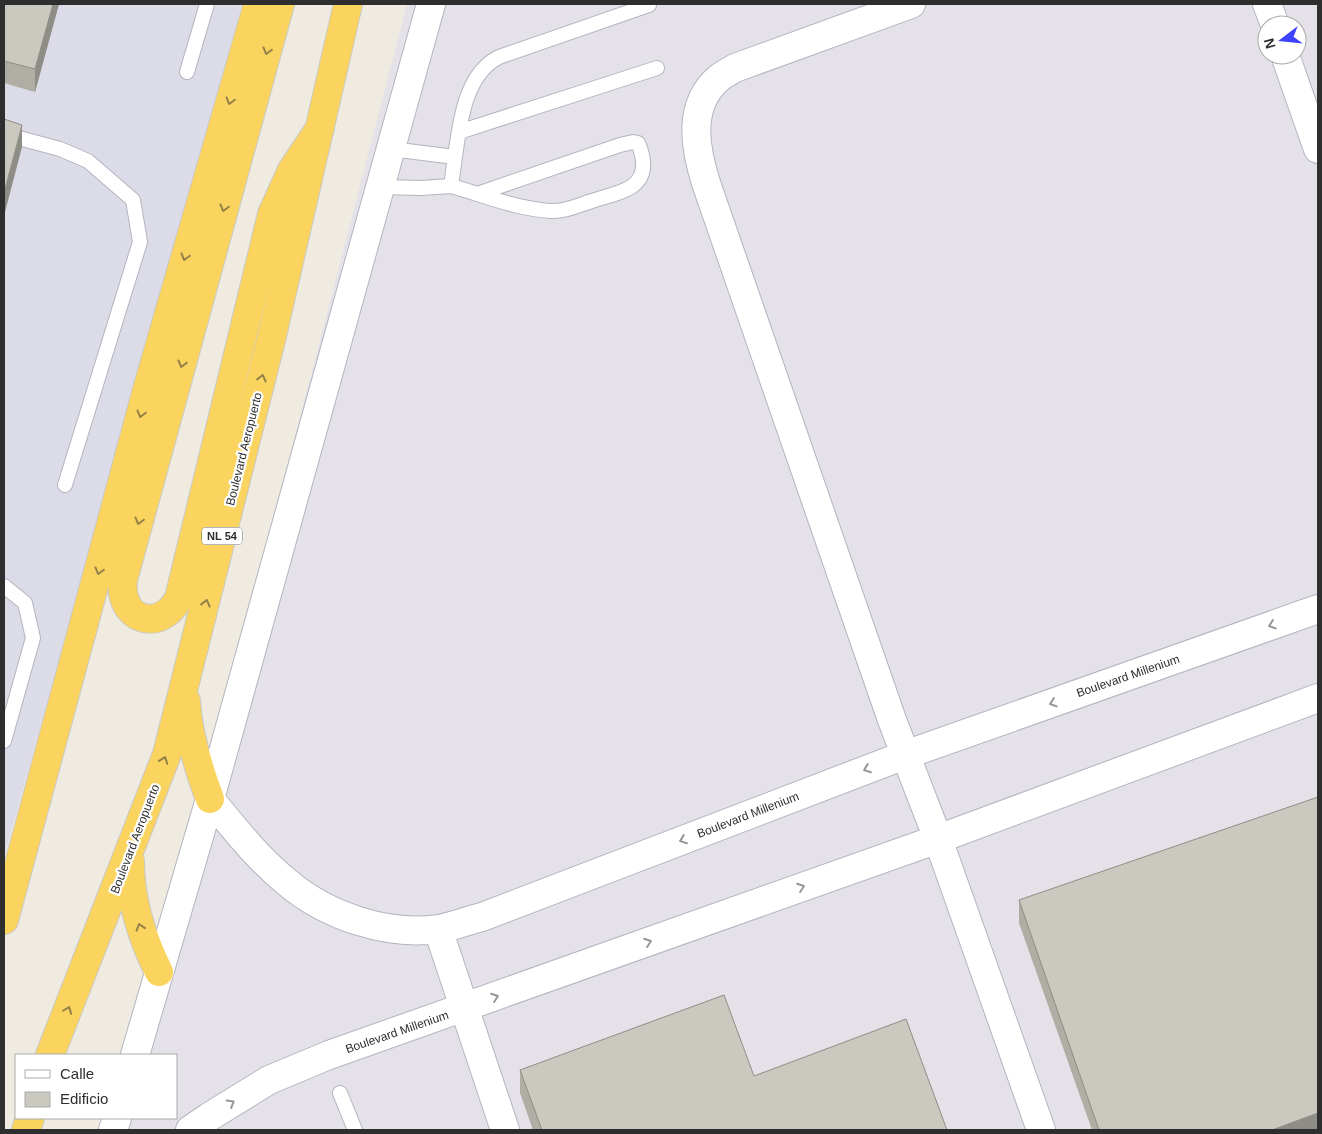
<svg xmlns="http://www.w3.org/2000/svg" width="1322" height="1134" font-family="Arial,sans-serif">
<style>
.industrial{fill:#e4e1e8;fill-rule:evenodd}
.airport{fill:#dcdce8}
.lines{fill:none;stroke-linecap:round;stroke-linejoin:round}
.service-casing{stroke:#b4b4c1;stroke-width:16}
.minor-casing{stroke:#b4b4c1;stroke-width:30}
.trunk-casing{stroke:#c9c9c9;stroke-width:30}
.service{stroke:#fff;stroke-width:14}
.minor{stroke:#fff;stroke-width:28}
.trunk{stroke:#fad45e;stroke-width:28}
.wall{fill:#afada4}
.shaded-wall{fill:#8e8d86}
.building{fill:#cbc9bf;stroke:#8e8d86}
.oneway{stroke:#948146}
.oneway2{stroke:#969696}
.labels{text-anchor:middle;stroke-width:4.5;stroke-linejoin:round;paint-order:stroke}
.shield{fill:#fff;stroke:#6d6d6d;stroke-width:1}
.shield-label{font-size:11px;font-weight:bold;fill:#2e2e2e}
.street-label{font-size:12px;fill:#2e2e2e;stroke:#fff}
</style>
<rect width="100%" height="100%" fill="#efebe1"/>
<path class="industrial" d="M 407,4 L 1318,4 L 1318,1130 L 116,1130 L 119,1118 L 176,1118 L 176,1055 L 135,1055 ZM 1267,25 L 1297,25 L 1297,55 L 1267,55 Z"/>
<path class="airport" d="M 4,4 L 242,4 L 4,857 Z"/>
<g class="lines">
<g class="service-casing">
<path id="service" d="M 187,72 L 207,4
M 459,132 L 657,68
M 4,134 L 60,149 L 88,161 L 133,200 L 140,242 L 65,485
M 391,149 L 455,157 L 451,186 C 484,195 516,209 551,211 C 564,212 579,205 592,201 C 614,193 646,191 643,161 C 642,154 641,149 638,143 L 633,142 L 620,145 L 480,193
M 455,157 C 460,122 465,74 499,57 L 649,5
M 381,187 L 421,188 L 451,186
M 4,586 L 25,603 L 33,638 L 4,741
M 340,1093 L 355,1130"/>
</g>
<g class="minor-casing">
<path id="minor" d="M 911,4 L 735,68 C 730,71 724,74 719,78 C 687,105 695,148 706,183 L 892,720 L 938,839 L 1041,1130
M 1267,4 L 1275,25
M 1285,55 L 1318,149
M 210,799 C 234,828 258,859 288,883 C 327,916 387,936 438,929 C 453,927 468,920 482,917 L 905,755 L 1318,609
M 438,929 L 505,1130
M 135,1055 L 210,799 L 431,4
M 113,1130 L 117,1118
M 190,1130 L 209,1117 L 269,1080 L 329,1055 L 938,839 L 1318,698"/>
</g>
<g class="trunk-casing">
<path id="trunk" d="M 280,4 L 123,580 C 118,620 160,634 179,598 L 272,214 L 292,170 L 320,128
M 186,701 C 188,735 198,767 210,799
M 130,861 C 130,901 141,936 159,972
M 4,920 L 148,386 L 258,4
M 50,1055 L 167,754 L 271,340 L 348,4
M 26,1130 L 30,1118"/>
</g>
<use href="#service" class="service"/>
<use href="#minor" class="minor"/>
<use href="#trunk" class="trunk"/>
</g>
<path class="wall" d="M 4,4 L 59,4 L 35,92 L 4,83 Z
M 1019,900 L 1318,1130 L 1092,1130 L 1019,923 Z
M 520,1070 L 754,1076 L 947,1130 L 533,1130 L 520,1093 Z"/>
<path class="shaded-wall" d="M 53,4 L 59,4 L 35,92 L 35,69 Z
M 22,125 L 22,147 L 4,216 L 4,193 Z
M 1318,1113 L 1318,1130 L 1272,1130 Z"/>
<path class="building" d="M 4,4 L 53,4 L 35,69 L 4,61 Z
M 4,119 L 22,125 L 4,193 Z
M 1318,797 L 1318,1113 L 1272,1130 L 1099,1130 L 1019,900 Z
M 724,995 L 754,1076 L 906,1019 L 947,1130 L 542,1130 L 520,1070 Z"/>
<defs><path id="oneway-chevron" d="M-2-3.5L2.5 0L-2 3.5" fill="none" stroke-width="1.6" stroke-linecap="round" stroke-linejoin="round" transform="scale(1.25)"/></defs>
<g class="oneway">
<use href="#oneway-chevron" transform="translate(267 51) rotate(105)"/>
<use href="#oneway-chevron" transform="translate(230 101) rotate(106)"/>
<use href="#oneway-chevron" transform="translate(224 208) rotate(105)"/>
<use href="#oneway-chevron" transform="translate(185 257) rotate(106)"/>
<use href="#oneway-chevron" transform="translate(182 364) rotate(105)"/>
<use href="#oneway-chevron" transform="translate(262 378) rotate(-76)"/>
<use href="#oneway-chevron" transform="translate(141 414) rotate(105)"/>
<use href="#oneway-chevron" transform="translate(139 521) rotate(105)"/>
<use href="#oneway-chevron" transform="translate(99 571) rotate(105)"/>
<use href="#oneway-chevron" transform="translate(206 603) rotate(-76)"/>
<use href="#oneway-chevron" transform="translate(164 760) rotate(-70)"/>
<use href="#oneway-chevron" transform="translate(140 927) rotate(-107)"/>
<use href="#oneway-chevron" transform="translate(68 1010) rotate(-69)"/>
</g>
<g class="oneway2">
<use href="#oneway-chevron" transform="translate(1272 625) rotate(161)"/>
<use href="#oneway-chevron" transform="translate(1053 703) rotate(161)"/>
<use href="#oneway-chevron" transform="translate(867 769) rotate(159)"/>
<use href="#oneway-chevron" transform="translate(683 840) rotate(159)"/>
<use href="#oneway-chevron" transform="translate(801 887) rotate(-20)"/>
<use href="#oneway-chevron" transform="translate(648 942) rotate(-20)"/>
<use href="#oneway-chevron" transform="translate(495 997) rotate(-20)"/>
<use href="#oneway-chevron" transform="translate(231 1103) rotate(-31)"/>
</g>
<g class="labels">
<rect class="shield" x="202" y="527.5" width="40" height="17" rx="4"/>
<g class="shield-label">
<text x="222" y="540">NL 54</text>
</g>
<g class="street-label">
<text transform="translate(244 449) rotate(-76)" y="4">Boulevard Aeropuerto</text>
<text transform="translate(1128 676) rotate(-19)" y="4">Boulevard Millenium</text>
<text transform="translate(748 815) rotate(-21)" y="4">Boulevard Millenium</text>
<text transform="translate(135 839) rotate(-69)" y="4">Boulevard Aeropuerto</text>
<text transform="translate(397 1032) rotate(-19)" y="4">Boulevard Millenium</text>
</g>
</g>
<rect width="1322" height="1134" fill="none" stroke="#2e2e2e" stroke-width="10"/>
<rect x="15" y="1054" width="162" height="65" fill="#ffffff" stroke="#ababab"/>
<rect x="25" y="1070" width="25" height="8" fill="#ffffff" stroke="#ababab"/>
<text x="60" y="1079" font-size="15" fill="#2e2e2e">Calle</text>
<rect x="25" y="1092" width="25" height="15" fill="#cbc9bf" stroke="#ababab"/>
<text x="60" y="1104" font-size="15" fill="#2e2e2e">Edificio</text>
<g transform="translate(1282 40) rotate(254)"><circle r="24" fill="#ffffff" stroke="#ababab"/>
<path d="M0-4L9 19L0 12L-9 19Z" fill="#3e43ff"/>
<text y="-8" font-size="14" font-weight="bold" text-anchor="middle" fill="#2e2e2e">N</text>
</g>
</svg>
